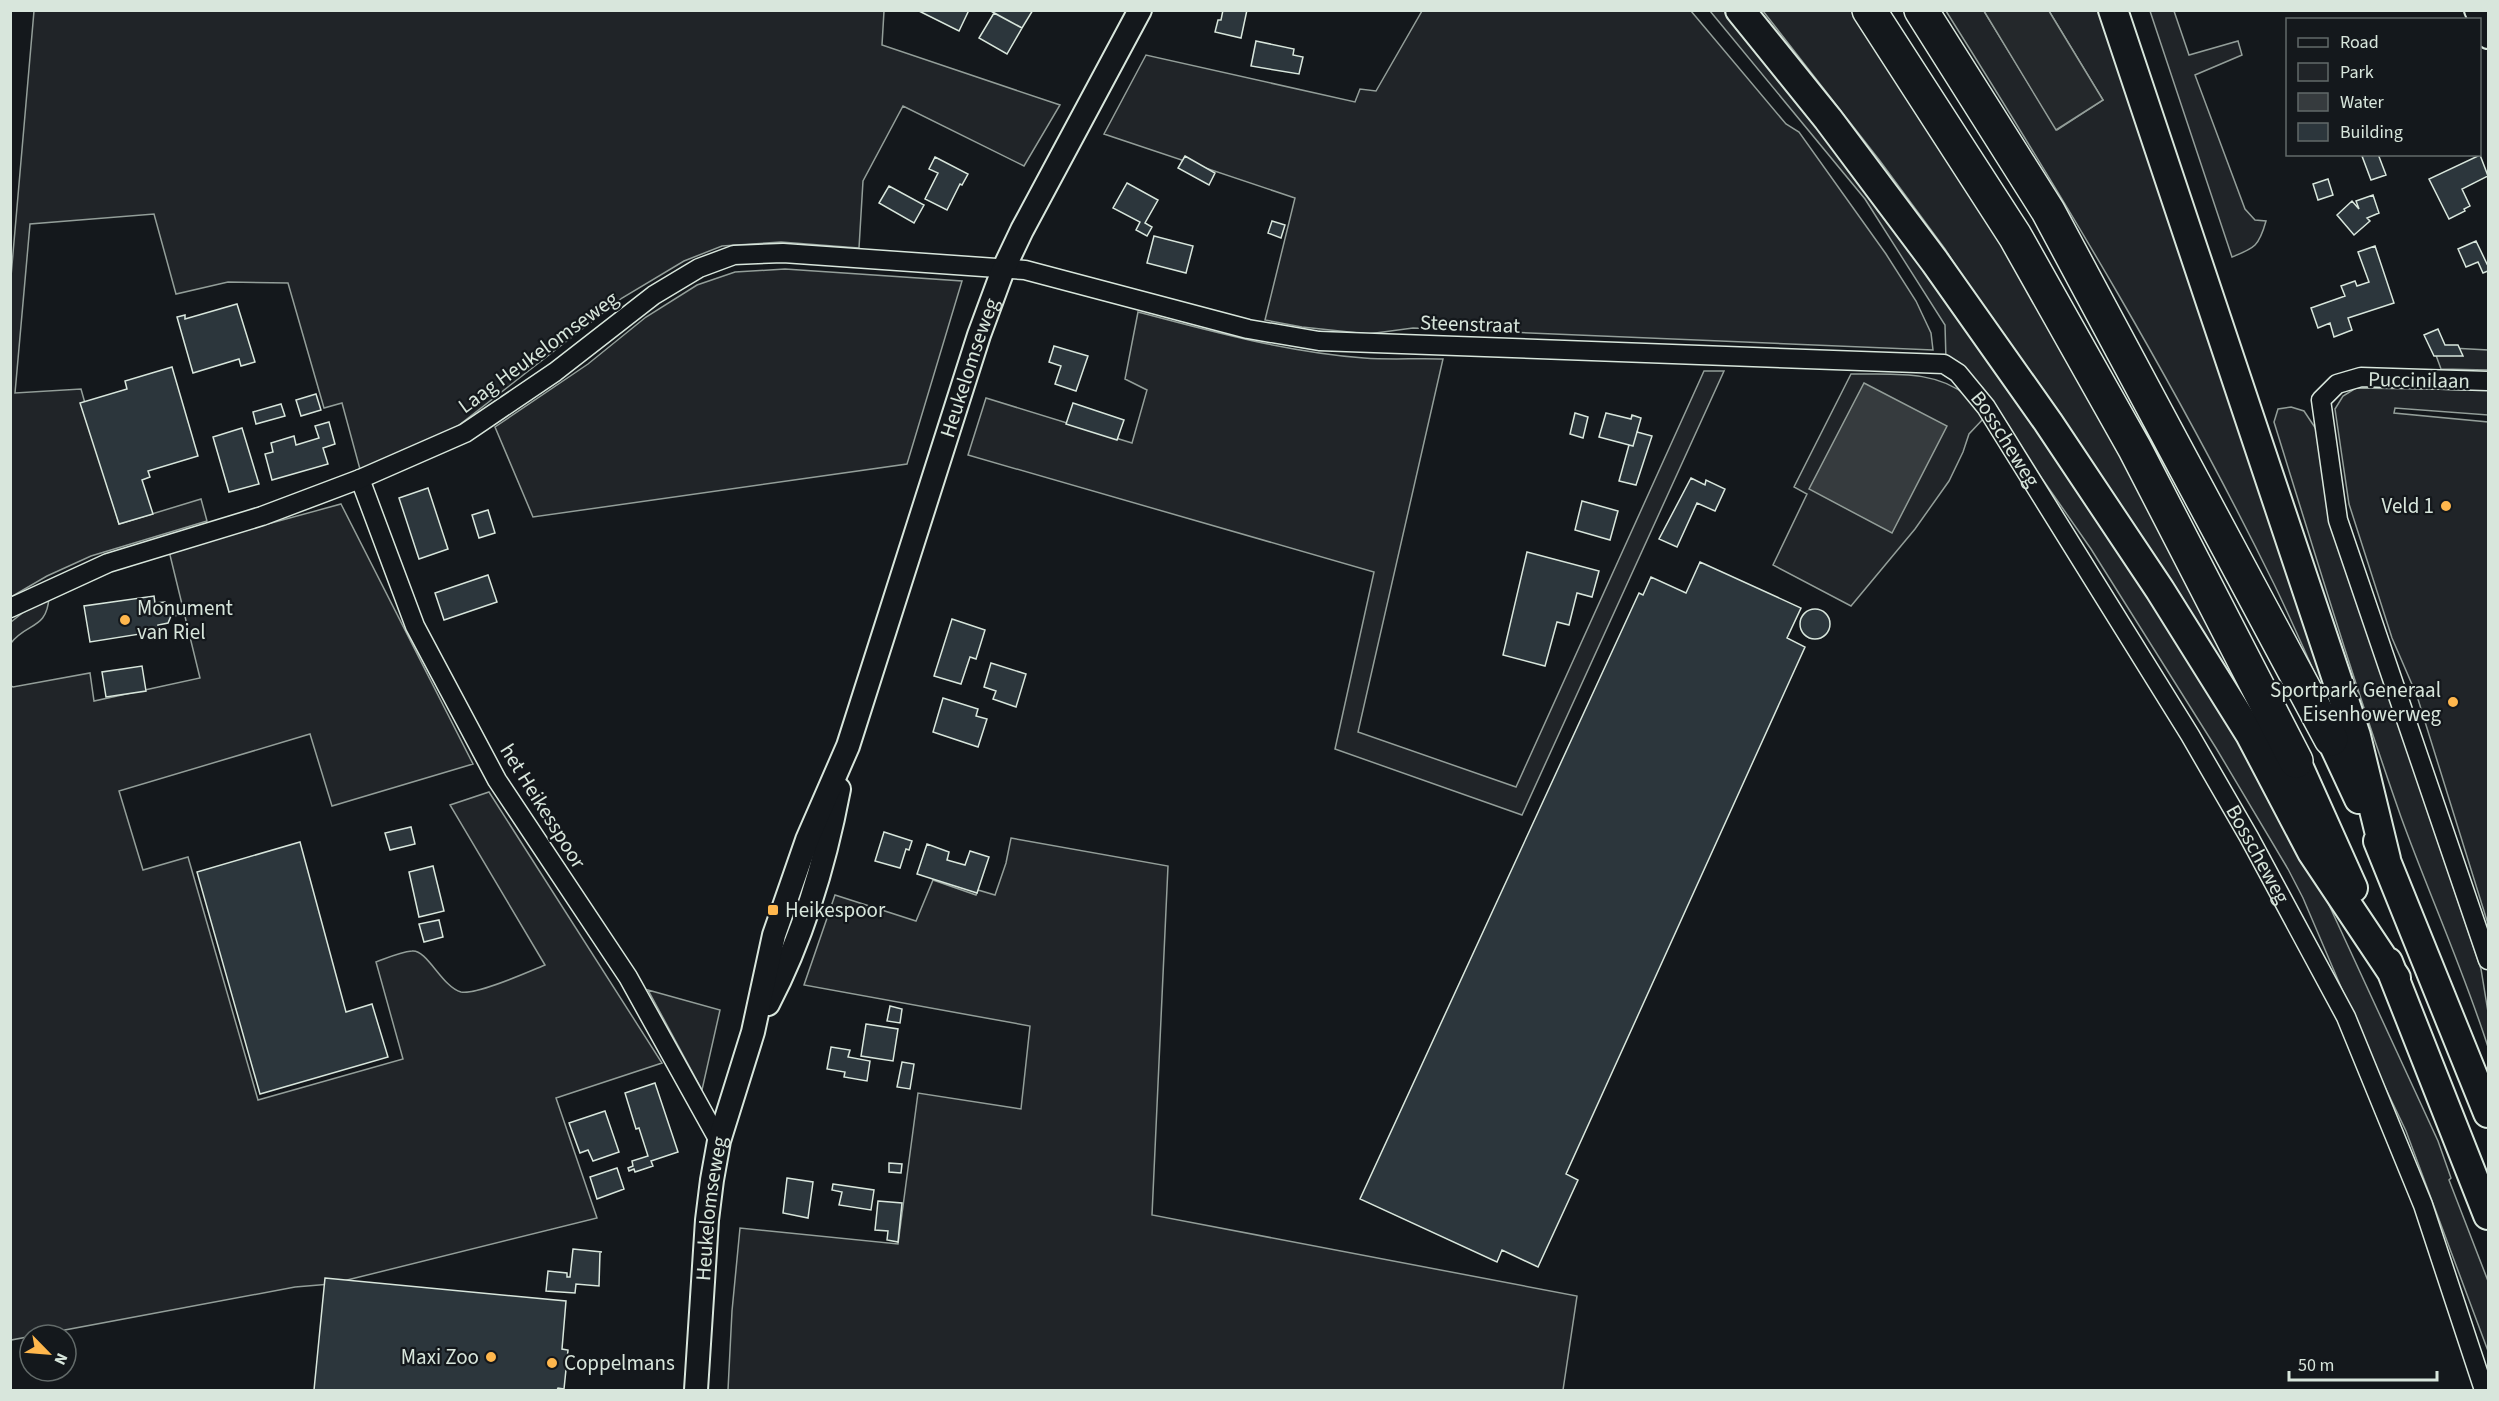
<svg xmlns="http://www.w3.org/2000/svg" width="2499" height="1401" font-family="'Source Sans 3',sans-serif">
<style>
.green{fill:#202428;stroke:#939e99;stroke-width:1.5}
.parking{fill:#24282b;stroke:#939e99;stroke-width:1.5}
.water{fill:#363b3e;stroke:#939e99;stroke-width:1.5}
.building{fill:#2c363c;stroke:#d8e6dc;stroke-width:1.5}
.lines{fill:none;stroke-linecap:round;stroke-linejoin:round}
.minor-casing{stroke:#d8e6dc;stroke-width:21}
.tertiary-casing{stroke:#d8e6dc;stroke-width:26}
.primary-casing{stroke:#d8e6dc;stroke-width:32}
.motorway-casing{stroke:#d8e6dc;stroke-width:36}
.minor{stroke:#14181c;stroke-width:18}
.tertiary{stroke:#14181c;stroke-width:22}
.primary{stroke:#14181c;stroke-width:28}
.motorway{stroke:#14181c;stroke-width:33}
.poi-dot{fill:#ffb74d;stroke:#14181c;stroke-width:2}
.labels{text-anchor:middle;stroke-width:4.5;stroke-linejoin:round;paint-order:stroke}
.street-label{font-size:21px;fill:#d8e6dc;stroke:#14181c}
.poi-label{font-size:21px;fill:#d8e6dc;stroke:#14181c;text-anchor:end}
</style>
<rect width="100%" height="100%" fill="#14181c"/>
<path class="green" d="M 34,11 L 884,11 L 882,45 L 1060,105 L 1024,166 L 903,106 L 863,181 L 859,248 L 781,242 L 722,246 L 684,261 L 622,298 L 454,429 L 361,473 L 342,403 L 324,408 L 288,283 L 228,282 L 176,294 L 154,214 L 30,224 L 15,393 L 81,389 L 119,524 L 201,499 L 207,521 L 91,556 L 47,576 L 11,597 L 10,288 Z
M 1422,11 L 1691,11 L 1786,124 L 1799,132 L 1886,254 L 1916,301 L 1931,333 L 1933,350 L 1413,328 L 1368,334 L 1302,327 L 1265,320 L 1295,198 L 1104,134 L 1146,55 L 1355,102 L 1360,89 L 1376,91 Z
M 1710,11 L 1725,11 L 1816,121 L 1945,299 L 2008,391 L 2053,446 L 2179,631 L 2324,894 L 2438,1141 L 2451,1178 L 2449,1180 L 2488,1281 L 2488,1351 L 2406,1131 L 2373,1062 L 2303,898 L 2288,869 L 2216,748 L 2091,549 L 1993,408 L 1946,360 L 1945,325 L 1865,199 Z
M 1763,11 L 1853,11 L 1991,220 L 2184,565 L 2252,714 L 2024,375 L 1945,249 L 1880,161 Z
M 1946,11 L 1984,11 L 2057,130 L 2103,100 L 2049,11 L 2105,11 L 2350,754 C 2325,697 2301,640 2274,584 C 2177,386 2063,197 1946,11 Z
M 2150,11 L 2174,11 L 2189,55 L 2238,41 L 2242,55 L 2195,75 L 2245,209 L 2255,220 L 2266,221 C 2259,246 2255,248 2232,257 Z
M 785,269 L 962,281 L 907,464 L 533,517 L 495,427 L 588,364 L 646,317 L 697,285 L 735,272 Z
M 1138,312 C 1213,332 1287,352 1364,358 C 1390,360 1417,358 1443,359 L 1358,732 L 1516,787 L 1704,371 L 1724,371 L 1522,815 L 1335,749 L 1374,572 L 968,455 L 986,398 L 1132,443 L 1147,390 L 1125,379 Z
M 2433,347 L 2488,350 L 2488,370 L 2441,369 Z
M 1851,374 C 1890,375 1935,369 1967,396 C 1974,401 1980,410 1985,417 L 1969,434 L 1963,452 L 1949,481 L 1915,529 L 1851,606 L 1773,565 L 1807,494 L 1794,487 Z
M 2356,388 L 2488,390 L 2488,415 L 2395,408 L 2394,413 L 2488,422 L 2488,924 L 2417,696 L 2392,638 L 2349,504 L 2335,409 L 2343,396 Z
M 2291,407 L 2304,411 L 2316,429 L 2339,549 L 2481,969 L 2488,1012 L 2488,1047 C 2463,969 2429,894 2401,817 C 2355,686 2315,554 2274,422 L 2278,409 Z
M 341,504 L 473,764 L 332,806 L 310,734 L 119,791 L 143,870 L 188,857 L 258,1100 L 403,1059 L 376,962 C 387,958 400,952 412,951 C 427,949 442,987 461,992 C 477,995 528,972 545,965 L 450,805 L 489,792 L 662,1063 L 556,1098 L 597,1218 L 331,1284 L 295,1287 L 11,1340 L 10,685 L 13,687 L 90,673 L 94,701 L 200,678 L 169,551 Z
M 49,597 C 47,630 27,622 11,643 L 11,622 L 35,603 Z
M 1011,838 L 1168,866 L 1152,1215 L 1577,1296 L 1563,1390 L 728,1390 L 732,1311 L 740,1228 L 898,1244 L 918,1093 L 1021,1109 L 1030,1026 L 804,985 L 835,895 L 916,921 L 933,880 L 976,895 L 978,890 L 995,895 L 1006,863 Z
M 648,990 L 720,1010 L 702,1090 Z"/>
<path class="parking" d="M 1984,11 L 2049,11 L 2103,100 L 2056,130 Z"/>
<path class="water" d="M 1864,383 L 1947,426 L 1892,533 L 1809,489 Z"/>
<path class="building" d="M 917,10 L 969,10 L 959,31 Z
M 989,10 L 1033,10 L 1022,28 Z
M 1223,10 L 1247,10 L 1241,38 L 1215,32 L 1218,20 L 1221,20 Z
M 994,13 L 1022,28 L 1007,54 L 979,38 Z
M 1256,41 L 1294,49 L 1293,55 L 1303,57 L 1299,74 L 1251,66 Z
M 2366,154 L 2378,154 L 2386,175 L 2371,180 L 2362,156 Z
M 2480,155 L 2488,176 L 2462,189 L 2470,206 L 2464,209 L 2465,211 L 2449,219 L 2429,179 Z
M 1185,156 L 1215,173 L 1209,185 L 1178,168 Z
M 935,157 L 968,174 L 962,185 L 960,184 L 947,210 L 925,199 L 938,173 L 929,169 Z
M 2328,179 L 2333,195 L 2318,200 L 2313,184 Z
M 1127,183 L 1158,200 L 1145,223 L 1152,227 L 1147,236 L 1136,230 L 1140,222 L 1113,208 Z
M 889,186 L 924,205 L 914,223 L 879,203 Z
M 2373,195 L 2379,213 L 2367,218 L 2370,221 L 2354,235 L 2337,215 L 2352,201 L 2359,209 L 2356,201 Z
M 1272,221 L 1285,225 L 1281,238 L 1268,233 Z
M 1154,236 L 1193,246 L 1186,273 L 1147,263 Z
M 2476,241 L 2487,264 L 2488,263 L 2488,271 L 2483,273 L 2478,262 L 2466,267 L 2458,249 Z
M 2375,246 L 2394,303 L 2348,318 L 2352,330 L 2334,337 L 2330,323 L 2318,328 L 2311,308 L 2345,296 L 2341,286 L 2355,281 L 2357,286 L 2369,282 L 2358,252 Z
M 237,304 L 255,362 L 241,366 L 239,359 L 193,373 L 177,317 L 185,315 L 185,319 Z
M 2438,329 L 2445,345 L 2458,345 L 2463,356 L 2434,356 L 2424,335 Z
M 1054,346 L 1088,356 L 1076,391 L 1055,384 L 1061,366 L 1049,362 Z
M 172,367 L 198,456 L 148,471 L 150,477 L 142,480 L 153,514 L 119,524 L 80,403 L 127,389 L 125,381 Z
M 316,394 L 321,410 L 301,416 L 296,400 Z
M 1073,403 L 1124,420 L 1117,440 L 1066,424 Z
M 281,404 L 285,416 L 256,424 L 253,412 Z
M 1575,413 L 1588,417 L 1583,438 L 1570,434 Z
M 1606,413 L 1631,419 L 1632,415 L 1641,418 L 1633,446 L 1599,437 Z
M 329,422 L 335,444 L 323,448 L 328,464 L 272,480 L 265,454 L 273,452 L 271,443 L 294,436 L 296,445 L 319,438 L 315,426 Z
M 242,428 L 259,484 L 229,492 L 213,437 Z
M 1637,432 L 1652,436 L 1636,485 L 1619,481 L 1629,445 L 1633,446 Z
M 1691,478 L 1705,485 L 1706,480 L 1725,489 L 1715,511 L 1697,503 L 1677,547 L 1659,539 Z
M 428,488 L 448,549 L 419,559 L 399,498 Z
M 1582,501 L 1618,511 L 1610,540 L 1575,530 Z
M 488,510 L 495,533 L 479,538 L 472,515 Z
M 1527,552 L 1599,571 L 1592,597 L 1577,593 L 1569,625 L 1557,622 L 1545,666 L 1503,655 Z
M 1700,562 L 1801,608 L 1787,638 L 1805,647 L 1566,1174 L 1578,1180 L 1538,1267 L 1502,1250 L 1497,1262 L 1360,1199 L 1639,593 L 1643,595 L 1651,577 L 1686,593 Z
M 488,575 L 497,602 L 444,620 L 435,593 Z
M 154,596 L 155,603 L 165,602 L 169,607 L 178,606 L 179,615 L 171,616 L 168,623 L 158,625 L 159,631 L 90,642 L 84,606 Z
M1800 624a15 15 0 1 1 30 0a15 15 0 1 1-30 0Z
M 952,619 L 985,630 L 976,659 L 970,657 L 961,684 L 934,676 Z
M 991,663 L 1026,674 L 1016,707 L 993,699 L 996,691 L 984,687 Z
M 142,666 L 146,691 L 106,697 L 102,672 Z
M 943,698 L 978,709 L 976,716 L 987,719 L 978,747 L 933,732 Z
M 411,827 L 415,844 L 390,850 L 385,833 Z
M 884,832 L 912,841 L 909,850 L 906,849 L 900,868 L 875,861 Z
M 300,842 L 346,1012 L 372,1004 L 388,1057 L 260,1094 L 197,872 Z
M 927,844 L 949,852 L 947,860 L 965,865 L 970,851 L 989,857 L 977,893 L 917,874 Z
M 433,866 L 444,911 L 419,917 L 409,872 Z
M 439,920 L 443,937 L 424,942 L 419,924 Z
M 890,1006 L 902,1009 L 900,1023 L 887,1021 Z
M 866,1024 L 898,1029 L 893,1061 L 861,1056 Z
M 831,1047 L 850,1050 L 848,1057 L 870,1061 L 867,1081 L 844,1077 L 845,1072 L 827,1069 Z
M 902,1062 L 914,1064 L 910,1089 L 897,1087 Z
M 655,1083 L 678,1152 L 651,1161 L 653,1166 L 635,1172 L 634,1169 L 629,1171 L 628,1168 L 633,1166 L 632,1161 L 648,1156 L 639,1128 L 636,1129 L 625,1093 Z
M 605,1111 L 619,1152 L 593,1161 L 588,1150 L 580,1153 L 569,1123 Z
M 889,1163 L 902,1164 L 901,1173 L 889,1172 Z
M 617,1168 L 624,1189 L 597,1199 L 590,1177 Z
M 787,1178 L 813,1182 L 808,1218 L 783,1213 Z
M 833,1184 L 874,1190 L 871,1210 L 839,1205 L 842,1192 L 832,1190 Z
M 878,1201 L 902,1203 L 898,1242 L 887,1240 L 888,1231 L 875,1230 Z
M 573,1249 L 602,1252 L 600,1252 L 599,1286 L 576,1284 L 575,1293 L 546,1291 L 548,1271 L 567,1273 L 567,1277 L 570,1277 Z
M 325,1278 L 566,1301 L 562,1349 L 568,1350 L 564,1389 L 558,1388 L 557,1390 L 314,1390 Z"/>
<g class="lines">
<g class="minor-casing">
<g id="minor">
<path d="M 2488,381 L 2361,377 L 2337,384 L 2321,400 L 2338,520 L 2488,960"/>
<path d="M 360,479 L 415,626 L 497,780 L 628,977 L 719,1141"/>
<path id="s1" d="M 10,608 L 108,563 L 262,516 L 360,479 L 465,433 L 555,372 L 654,295 L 699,268 L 734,255 L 783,253 L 1025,270 L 1248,329 L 1319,341 L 1944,364 L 1958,373 L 1986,407 L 2190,735 L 2249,837 L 2346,1017 L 2423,1205 L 2484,1390"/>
</g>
</g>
<g class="tertiary-casing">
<g id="tertiary">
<path d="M 2476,10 L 2488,37"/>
<path d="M 768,1004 C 803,937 825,863 839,789"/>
<path id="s2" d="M 696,1390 L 707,1220 L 712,1180 L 719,1141 L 753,1032 L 774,935 L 807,840 L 848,746 L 979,335 L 1003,270 L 1022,230 L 1140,10"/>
</g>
</g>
<g class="primary-casing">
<path id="primary" d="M 1740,10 L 1828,119 L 1935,262 L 2048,422 L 2160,590 L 2250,734 L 2312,852 L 2396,978
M 2113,10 L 2356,736 L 2386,859
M 2331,739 L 2359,799
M 2296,761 L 2353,888
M 2378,841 L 2488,1113
M 2388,962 L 2488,1215"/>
</g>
<g class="motorway-casing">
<path id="motorway" d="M 1869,10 L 2015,236 L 2135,449 L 2296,761
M 1921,10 L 2048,211 L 2331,739"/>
</g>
<use href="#minor" class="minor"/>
<use href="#tertiary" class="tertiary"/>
<use href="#primary" class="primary"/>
<use href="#motorway" class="motorway"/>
</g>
<g class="poi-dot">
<circle cx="2446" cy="506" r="6"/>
<circle cx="125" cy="620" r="6"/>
<circle cx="2453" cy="702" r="6"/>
<rect x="767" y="904" width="12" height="12" rx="3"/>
<circle cx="491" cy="1357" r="6"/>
<circle cx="552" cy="1363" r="6"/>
</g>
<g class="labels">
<g class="street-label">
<text transform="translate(1470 324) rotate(2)" y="7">Steenstraat</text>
<text transform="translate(538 352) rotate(-36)" y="7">Laag Heukelomseweg</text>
<text dy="7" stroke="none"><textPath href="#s2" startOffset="1064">Heukelomseweg</textPath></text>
<text transform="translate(2419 380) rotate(1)" y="7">Puccinilaan</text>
<text dy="7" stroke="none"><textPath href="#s1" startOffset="2130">Bosscheweg</textPath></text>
<text transform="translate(543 806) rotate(58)" y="7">het Heikesspoor</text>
<text dy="7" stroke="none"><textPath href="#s1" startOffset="2616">Bosscheweg</textPath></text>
<text dy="7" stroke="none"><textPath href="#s2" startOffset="182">Heukelomseweg</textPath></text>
</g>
<g class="poi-label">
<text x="2434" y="513">Veld 1</text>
<text x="137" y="615" text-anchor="start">Monument<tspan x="137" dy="24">van Riel</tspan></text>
<text x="2441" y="697">Sportpark Generaal<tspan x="2441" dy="24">Eisenhowerweg</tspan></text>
<text x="785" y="917" text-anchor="start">Heikespoor</text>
<text x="479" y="1364">Maxi Zoo</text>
<text x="564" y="1370" text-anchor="start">Coppelmans</text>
</g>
</g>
<rect width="2499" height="1401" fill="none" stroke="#d8e6dc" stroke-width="24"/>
<rect x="2286" y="18" width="195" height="138" fill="#14181c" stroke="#626a69" stroke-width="1.5"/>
<rect x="2298" y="38" width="30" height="9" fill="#14181c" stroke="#626a69" stroke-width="1.5"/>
<text x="2340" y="48" font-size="18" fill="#d8e6dc">Road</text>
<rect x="2298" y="63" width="30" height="18" fill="#202428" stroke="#626a69" stroke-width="1.5"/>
<text x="2340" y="78" font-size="18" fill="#d8e6dc">Park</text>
<rect x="2298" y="93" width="30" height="18" fill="#363b3e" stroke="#626a69" stroke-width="1.5"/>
<text x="2340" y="108" font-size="18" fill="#d8e6dc">Water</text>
<rect x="2298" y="123" width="30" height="18" fill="#2c363c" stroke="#626a69" stroke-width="1.5"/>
<text x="2340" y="138" font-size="18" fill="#d8e6dc">Building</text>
<g transform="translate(48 1353) rotate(115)"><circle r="28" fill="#14181c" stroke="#626a69" stroke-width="1.5"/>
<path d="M0-4.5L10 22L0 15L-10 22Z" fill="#ffb74d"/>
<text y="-9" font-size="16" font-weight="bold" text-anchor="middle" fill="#d8e6dc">N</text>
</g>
<path d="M2289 1371v9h148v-9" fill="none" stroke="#d8e6dc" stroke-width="3"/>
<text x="2298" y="1371" font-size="18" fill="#d8e6dc" stroke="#14181c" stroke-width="4.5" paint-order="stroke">50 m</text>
</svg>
